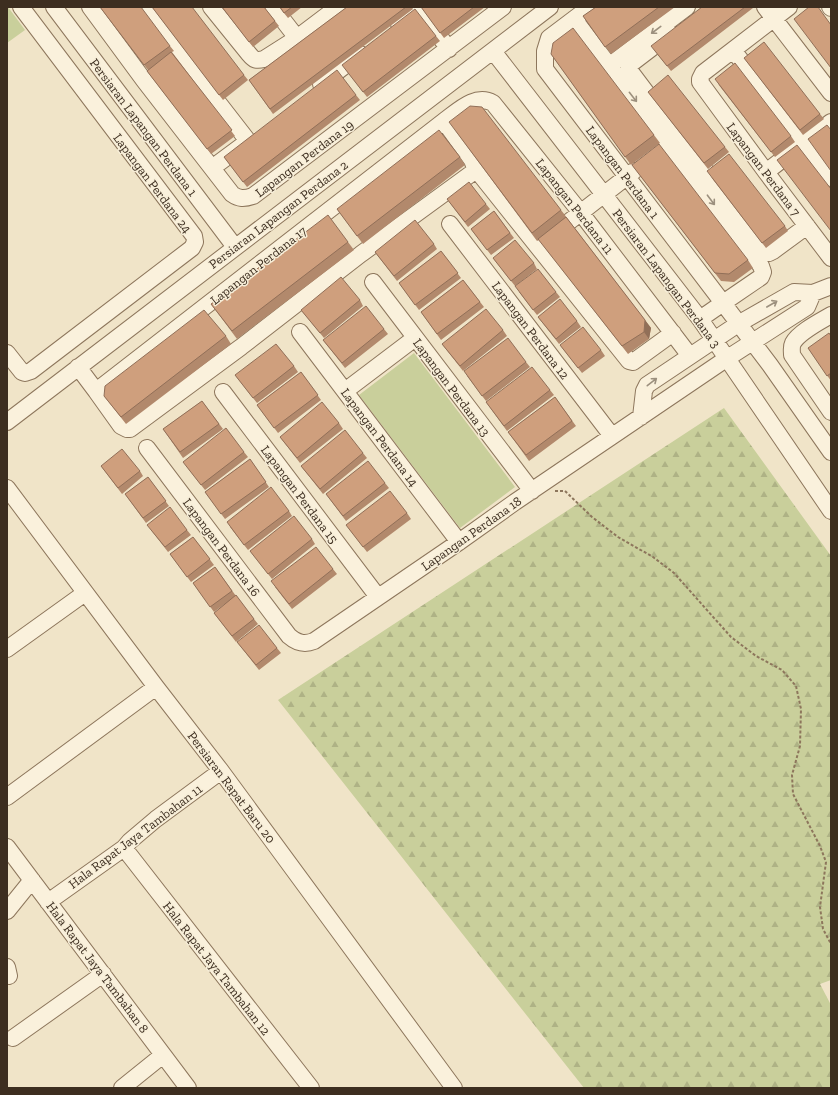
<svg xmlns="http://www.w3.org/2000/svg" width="838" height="1095" font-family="'Zilla Slab',serif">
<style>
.forest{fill:url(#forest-firs)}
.park{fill:#c9cf9b}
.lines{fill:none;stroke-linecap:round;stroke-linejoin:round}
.minor-casing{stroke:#8d765c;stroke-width:18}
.path{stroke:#8d765c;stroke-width:2;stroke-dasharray:3 2;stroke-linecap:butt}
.minor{stroke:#faf1dc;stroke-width:16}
.wall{fill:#b2896c}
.shaded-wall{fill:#916f58}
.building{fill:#cf9f7d;stroke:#916f58}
.oneway{stroke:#9c907e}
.labels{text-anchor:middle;stroke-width:3;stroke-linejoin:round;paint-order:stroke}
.street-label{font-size:13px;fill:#3d2e20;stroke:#f7eed8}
</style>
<defs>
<pattern id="forest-firs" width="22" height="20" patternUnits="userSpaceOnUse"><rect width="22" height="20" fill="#c9cf9b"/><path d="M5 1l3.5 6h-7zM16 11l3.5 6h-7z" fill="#aeb285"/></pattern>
</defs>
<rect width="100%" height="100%" fill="#f0e4c8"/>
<path class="forest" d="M 724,408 L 831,556 L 831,980 L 820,984 L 831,1005 L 831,1088 L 584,1088 L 278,700 Z"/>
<path class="park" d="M 7,7 L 8,7 L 25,30 L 7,43 Z
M 414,353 L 515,487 L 460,528 L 359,395 Z"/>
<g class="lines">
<g class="minor-casing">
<path id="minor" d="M 54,7 L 235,247
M 90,7 L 143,79 L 232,194 C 239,199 244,199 253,196 L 503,7
M 144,7 L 248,141
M 211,7 L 249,54 C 254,60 256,61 264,59 L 297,38 L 338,7
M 273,7 L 297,38
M 417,7 L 449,49
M 590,7 L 549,38 L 545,51 L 545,69 L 723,303 L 700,319
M 765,7 L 831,93
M 789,7 L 703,73 L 700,79 L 700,82 L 766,172 L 831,258
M 830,7 L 831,8
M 574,19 L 761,266 L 763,272 L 761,277 L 723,303 L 770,365 L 831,452
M 399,24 L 422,7
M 670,34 L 632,63 L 629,67 L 630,71 L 765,250 L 769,253 L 773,251 L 807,226
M 733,50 L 831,178
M 493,51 L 700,319 L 831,511
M 609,66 L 687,7
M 321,84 L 360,54
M 212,168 L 243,145
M 475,168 L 629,361 L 633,362 L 673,333
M 766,172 L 831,122
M 450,224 L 612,436
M 552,235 L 634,171
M 373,282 L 532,491
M 831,315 C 821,321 799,332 793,343 C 791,347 792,351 792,355 L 831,412
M 300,332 L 459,542
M 7,353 L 22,372 L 25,373 L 31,371 L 192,248 L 195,242 L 194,236 L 21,7
M 78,367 L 96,391 L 444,121 C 458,111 475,93 493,103 L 581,213 L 690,356
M 96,391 L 121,426 L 127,429 L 130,429 L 241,347 L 361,254 L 472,173 L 475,168 L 472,160 L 444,121
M 345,391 L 415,338
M 223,392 L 378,597
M 641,417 L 644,391 L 647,385 L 738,324 L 794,292 L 813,293 L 831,286
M 7,422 L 550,7
M 147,448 L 289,636 C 297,643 304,645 314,641 L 459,542 L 515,502 L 726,359 L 807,307 L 813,293
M 7,488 L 156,687 L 221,771 L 454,1088
M 7,649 L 85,593
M 7,797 L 156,687
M 7,847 L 188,1088
M 124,848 L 311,1088
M 48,902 L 124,848 L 130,841 L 156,819 L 221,771
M 7,911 L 32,880
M 7,967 L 9,976
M 13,1038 L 103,974
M 122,1088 L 163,1055"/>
</g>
<path class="path" d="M 555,491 L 565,491 L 592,517 L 618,537 L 653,557 L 674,573 L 731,637 L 756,656 L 782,670 L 796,686 L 801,709 L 800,746 L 792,775 L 793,794 L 820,846 L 826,862 L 820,907 L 823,929 L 831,944"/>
<use href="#minor" class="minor"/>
</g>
<path class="wall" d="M 100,7 L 170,46 L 174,51 L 172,52 L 235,136 L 211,154 L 151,76 L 148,70 Z
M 152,7 L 244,75 L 248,80 L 223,100 Z
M 222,7 L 264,7 L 279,26 L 253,47 Z
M 279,7 L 302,7 L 288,18 Z
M 347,7 L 412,7 L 413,9 L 273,114 L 249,80 Z
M 421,7 L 485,7 L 444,38 Z
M 596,7 L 675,7 L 611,54 L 583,16 Z
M 702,7 L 752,7 L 753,8 L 671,71 L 655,51 Z
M 436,36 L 440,41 L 367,97 L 346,70 Z
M 551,54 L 654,135 L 660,143 L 631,165 Z
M 744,58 L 820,114 L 824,119 L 803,135 Z
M 718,84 L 791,136 L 795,142 L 775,157 Z
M 648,92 L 725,147 L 729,152 L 708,169 Z
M 356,95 L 360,100 L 247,187 L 224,157 Z
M 455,130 L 561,210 L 651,328 L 649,339 L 628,354 L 539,240 L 537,241 Z
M 460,157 L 465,165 L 363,244 L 337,209 Z
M 632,165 L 748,260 L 753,268 L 734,282 L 721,281 Z
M 711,177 L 785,226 L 788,231 L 766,248 Z
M 447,199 L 486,204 L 490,209 L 468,227 Z
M 494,211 L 514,238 L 491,255 L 471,229 Z
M 348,242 L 354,250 L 237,339 L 211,304 Z
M 434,244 L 437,249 L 397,281 L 375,252 Z
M 441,251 L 461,278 L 419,310 L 399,283 Z
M 493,258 L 534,263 L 537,269 L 515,286 Z
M 463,280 L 484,307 L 441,340 L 421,312 Z
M 519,292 L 556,292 L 560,297 L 537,315 Z
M 360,300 L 363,306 L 324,338 L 301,310 Z
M 538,317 L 577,321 L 581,327 L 559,344 Z
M 384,329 L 388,334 L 345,368 L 323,340 Z
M 503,330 L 507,336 L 463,371 L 442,344 Z
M 226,336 L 231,344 L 126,424 L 104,396 Z
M 831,336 L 831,381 L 808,348 Z
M 560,345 L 601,350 L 605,356 L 582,373 Z
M 526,362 L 530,367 L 486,401 L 467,376 Z
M 294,366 L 298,372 L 257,403 L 235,375 Z
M 301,372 L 321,400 L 278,433 L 257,405 Z
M 550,390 L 554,395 L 507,431 L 486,402 Z
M 555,397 L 576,426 L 529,461 L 508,432 Z
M 202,401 L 223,429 L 183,458 L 163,429 Z
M 339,423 L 343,429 L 300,463 L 280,437 Z
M 244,452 L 248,457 L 205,490 L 187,467 Z
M 363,453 L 367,458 L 323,494 L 301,466 Z
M 250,459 L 269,487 L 225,519 L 205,492 Z
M 101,466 L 140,471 L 143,476 L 122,494 Z
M 148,477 L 169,506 L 146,523 L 125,494 Z
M 385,483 L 389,488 L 346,521 L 326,494 Z
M 289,511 L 292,516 L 248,550 L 230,527 Z
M 407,513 L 411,519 L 367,552 L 350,530 Z
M 151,530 L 187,530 L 191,535 L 168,552 Z
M 193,537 L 214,565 L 191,582 L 170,554 Z
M 312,539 L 315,544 L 272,579 L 250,551 Z
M 215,567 L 236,596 L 258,624 L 236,642 L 214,613 L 226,603 L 214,612 L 193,583 Z
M 333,569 L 337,574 L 292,609 L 275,587 Z
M 237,642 L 277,648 L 281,653 L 259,670 Z"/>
<path class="shaded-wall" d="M 645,320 L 651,328 L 649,339 L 644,332 Z"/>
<path class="building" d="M 100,7 L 141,7 L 170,46 L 144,65 Z
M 152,7 L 192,7 L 244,75 L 219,95 Z
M 222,7 L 264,7 L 275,21 L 249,42 Z
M 280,7 L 292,7 L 284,13 Z
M 347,7 L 406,7 L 270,109 L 249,80 Z
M 421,7 L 474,7 L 440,33 Z
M 596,7 L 659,7 L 605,47 L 583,16 Z
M 702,7 L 745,7 L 667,66 L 651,46 Z
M 809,7 L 818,7 L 831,25 L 831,68 L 794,19 Z
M 415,9 L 436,36 L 363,92 L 342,65 Z
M 573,28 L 654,135 L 625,157 L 551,54 L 553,43 Z
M 764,42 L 820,114 L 800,130 L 744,58 Z
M 171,52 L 232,130 L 207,149 L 147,71 Z
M 735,63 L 791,136 L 771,152 L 715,79 Z
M 337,70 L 356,95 L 243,182 L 224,157 Z
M 668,75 L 725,147 L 704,163 L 648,92 Z
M 470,106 L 482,107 L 561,210 L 532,233 L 449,122 Z
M 827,125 L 831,130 L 831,171 L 808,139 Z
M 439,130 L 460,157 L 357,236 L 337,209 Z
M 659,144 L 748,260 L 729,274 L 715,273 L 632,165 Z
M 797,145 L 831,189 L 831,231 L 777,160 Z
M 729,154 L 785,226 L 762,243 L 707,171 Z
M 469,182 L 486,204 L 465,222 L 447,199 Z
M 494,211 L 510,233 L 487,250 L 471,229 Z
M 328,215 L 348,242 L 232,331 L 211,304 Z
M 566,217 L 645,320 L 644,332 L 622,346 L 538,239 Z
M 415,220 L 434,244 L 394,276 L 375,252 Z
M 515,240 L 534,263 L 511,281 L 493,258 Z
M 441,251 L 458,273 L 415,305 L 399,283 Z
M 538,269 L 556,292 L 533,310 L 515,286 Z
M 341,277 L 360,300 L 320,333 L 301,310 Z
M 463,280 L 480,302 L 437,334 L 421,312 Z
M 560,299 L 577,321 L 556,339 L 538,317 Z
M 366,306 L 384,329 L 342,363 L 323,340 Z
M 486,309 L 503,330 L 460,366 L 442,344 Z
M 204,310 L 226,336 L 121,417 L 104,396 L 105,386 Z
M 583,327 L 601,350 L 578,368 L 560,345 Z
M 829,333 L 831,336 L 831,373 L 827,376 L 808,348 Z
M 508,338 L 526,362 L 482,396 L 464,371 Z
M 276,344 L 294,366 L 253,398 L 235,375 Z
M 532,367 L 550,390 L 504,426 L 486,402 Z
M 301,372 L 318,395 L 274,428 L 257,405 Z
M 555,397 L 572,421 L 526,455 L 508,432 Z
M 202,401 L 219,424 L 180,452 L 163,429 Z
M 322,402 L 339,423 L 297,458 L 280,437 Z
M 226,428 L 244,452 L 201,485 L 183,462 Z
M 345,430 L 363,453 L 320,489 L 301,466 Z
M 122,449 L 140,471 L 118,488 L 101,466 Z
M 250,459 L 266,482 L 221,514 L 205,492 Z
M 368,461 L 385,483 L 343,516 L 326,494 Z
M 148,477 L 166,501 L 143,518 L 125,494 Z
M 271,487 L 289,511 L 244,545 L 227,522 Z
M 390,491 L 407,513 L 363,547 L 346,525 Z
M 170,507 L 187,530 L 165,547 L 147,525 Z
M 294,516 L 312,539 L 268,574 L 250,551 Z
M 193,537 L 210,559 L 187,577 L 170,554 Z
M 316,547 L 333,569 L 289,604 L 271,581 Z
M 215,567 L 232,591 L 210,607 L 193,583 Z
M 236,595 L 254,619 L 232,636 L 214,613 Z
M 259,625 L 277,648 L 256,665 L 237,642 Z"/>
<defs><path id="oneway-shaft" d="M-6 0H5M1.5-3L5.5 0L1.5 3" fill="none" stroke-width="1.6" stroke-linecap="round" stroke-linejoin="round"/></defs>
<g class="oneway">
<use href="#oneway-shaft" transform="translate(656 30) rotate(143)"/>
<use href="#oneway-shaft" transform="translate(633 97) rotate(52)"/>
<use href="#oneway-shaft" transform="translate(711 200) rotate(53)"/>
<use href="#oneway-shaft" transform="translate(772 304) rotate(-30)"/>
<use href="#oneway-shaft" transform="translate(652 382) rotate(-38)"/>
</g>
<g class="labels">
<g class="street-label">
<text transform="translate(144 127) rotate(53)" y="5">Persiaran Lapangan Perdana 1</text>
<text transform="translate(304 158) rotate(-37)" y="5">Lapangan Perdana 19</text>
<text transform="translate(764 169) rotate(53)" y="5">Lapangan Perdana 7</text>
<text transform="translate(623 172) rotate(53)" y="5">Lapangan Perdana 1</text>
<text transform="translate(153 183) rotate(53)" y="5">Lapangan Perdana 24</text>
<text transform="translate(575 206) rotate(52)" y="5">Lapangan Perdana 11</text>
<text transform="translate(278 214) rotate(-37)" y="5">Persiaran Lapangan Perdana 2</text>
<text transform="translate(258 265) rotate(-38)" y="5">Lapangan Perdana 17</text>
<text transform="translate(667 278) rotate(53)" y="5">Persiaran Lapangan Perdana 3</text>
<text transform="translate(531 330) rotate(53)" y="5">Lapangan Perdana 12</text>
<text transform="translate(452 387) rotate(53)" y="5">Lapangan Perdana 13</text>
<text transform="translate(380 437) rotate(53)" y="5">Lapangan Perdana 14</text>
<text transform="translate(300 494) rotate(53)" y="5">Lapangan Perdana 15</text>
<text transform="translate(471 533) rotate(-35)" y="5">Lapangan Perdana 18</text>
<text transform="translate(222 547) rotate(53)" y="5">Lapangan Perdana 16</text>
<text transform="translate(232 787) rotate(53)" y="5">Persiaran Rapat Baru 20</text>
<text transform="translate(135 836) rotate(-37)" y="5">Hala Rapat Jaya Tambahan 11</text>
<text transform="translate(98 967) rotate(53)" y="5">Hala Rapat Jaya Tambahan 8</text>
<text transform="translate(217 968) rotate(52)" y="5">Hala Rapat Jaya Tambahan 12</text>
</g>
</g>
<rect width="838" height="1095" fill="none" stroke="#3d2e20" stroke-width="16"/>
</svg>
